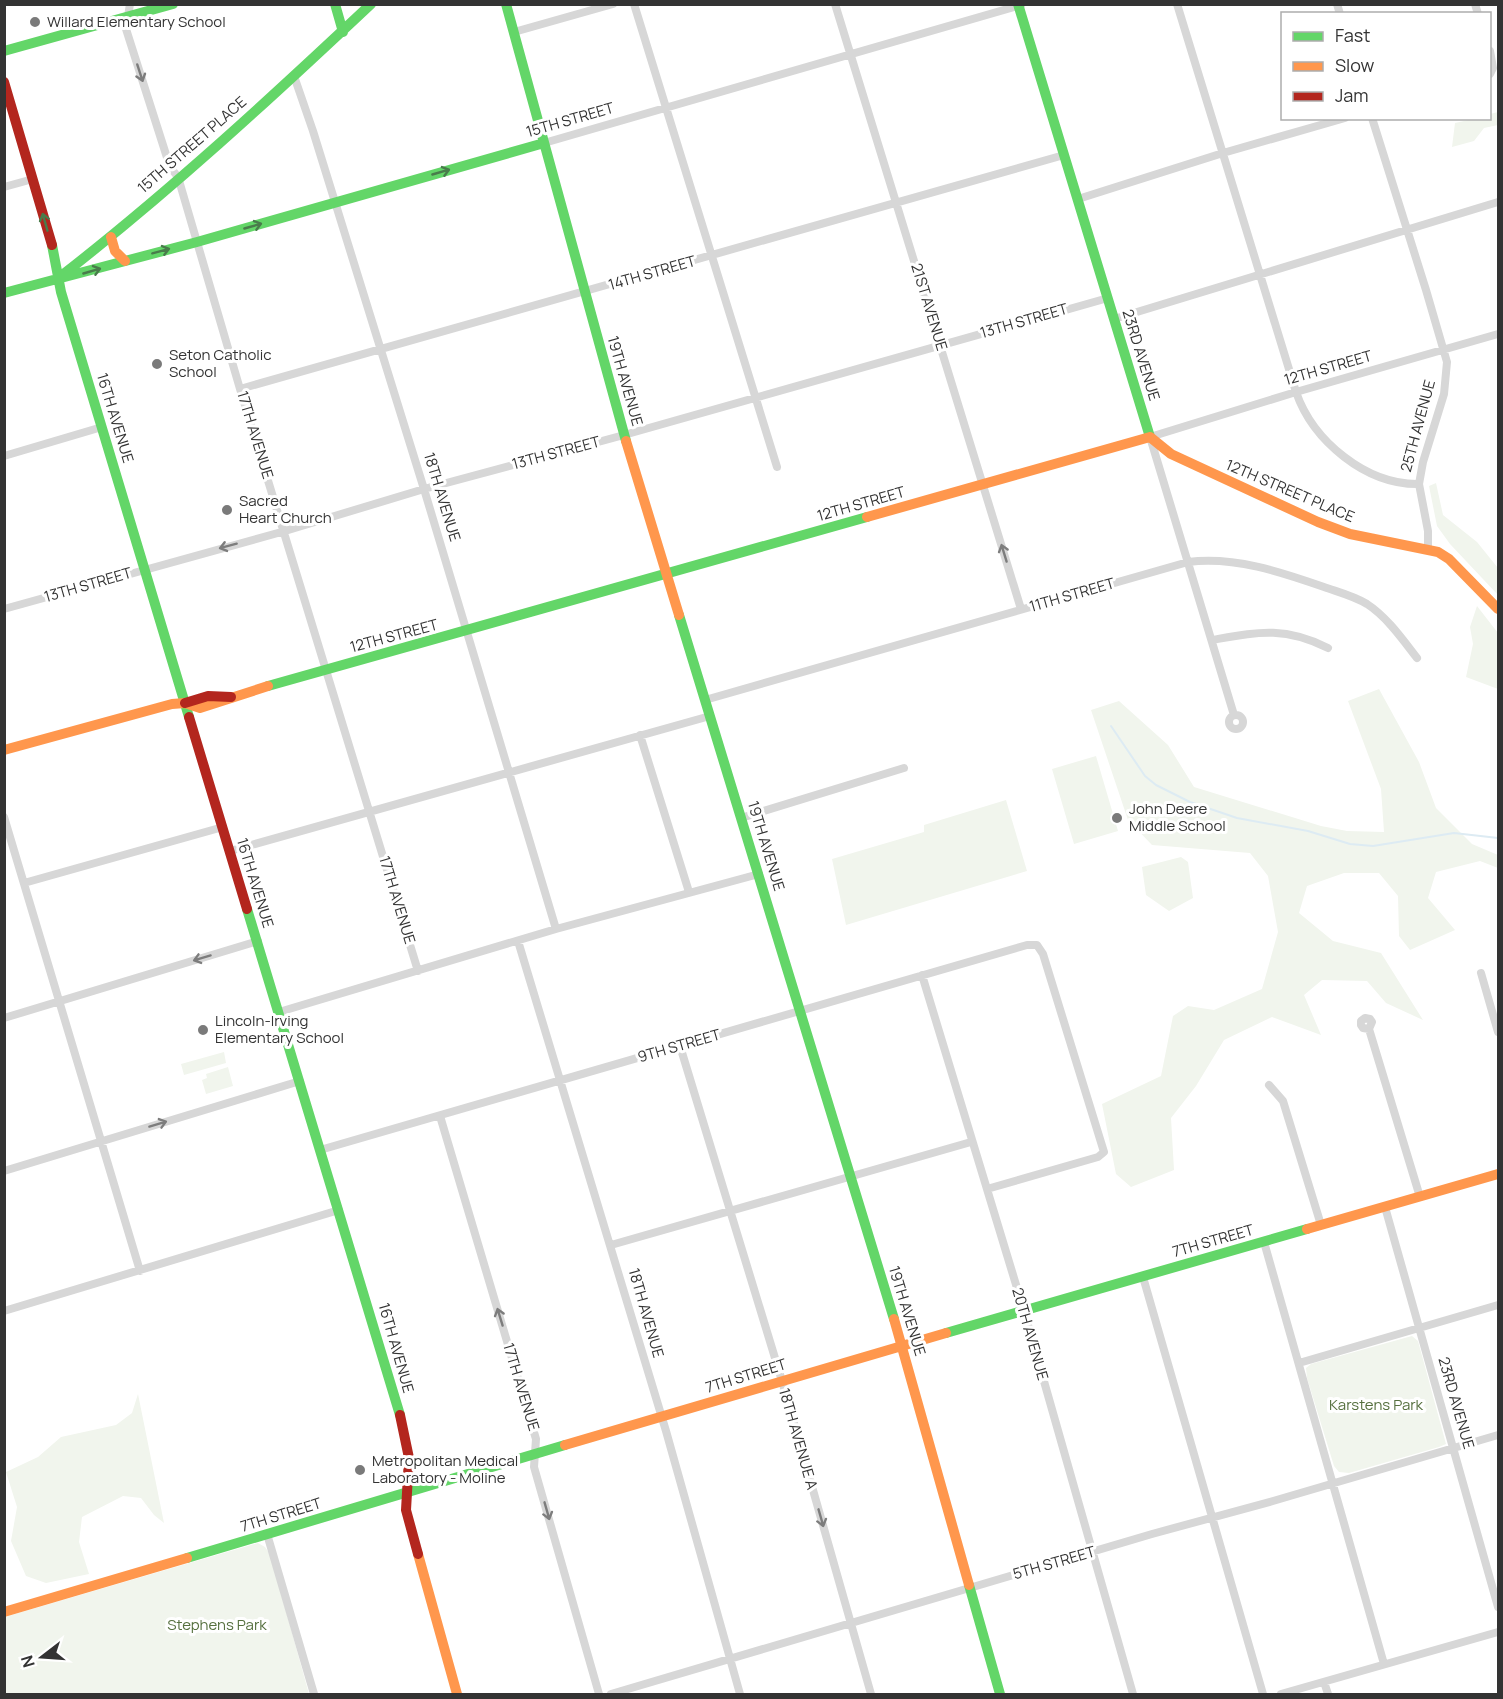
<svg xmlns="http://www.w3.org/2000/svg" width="1503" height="1699" font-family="Manrope,sans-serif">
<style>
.green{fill:#f1f5ed}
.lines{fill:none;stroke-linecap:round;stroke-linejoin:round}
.stream{stroke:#ddebf3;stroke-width:2}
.street{stroke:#d7d7d7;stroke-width:8}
.fast{stroke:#63d668;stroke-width:10}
.slow{stroke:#ff974d;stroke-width:10}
.jam{stroke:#b3261e;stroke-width:10}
.oneway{stroke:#7d7d7d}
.oneway2{stroke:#497c4b}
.poi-dot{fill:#7a7a7a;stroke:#fff;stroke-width:2}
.labels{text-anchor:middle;stroke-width:6;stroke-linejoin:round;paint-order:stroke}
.poi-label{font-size:15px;fill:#333;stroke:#fff;text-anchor:start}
.street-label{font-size:15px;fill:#333;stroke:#fff}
.park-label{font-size:15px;fill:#56703f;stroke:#fff}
</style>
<rect width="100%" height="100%" fill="#fff"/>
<path class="green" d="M 1498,112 L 1498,125 L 1484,128 L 1474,141 L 1452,147 L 1455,123 L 1473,119 L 1490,118 L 1490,114 Z
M 1436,483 L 1443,515 L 1477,542 L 1498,568 L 1498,595 L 1450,544 L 1437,526 L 1429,486 Z
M 1477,606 L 1498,633 L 1498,689 L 1466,677 L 1473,644 L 1470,627 Z
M 1379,689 L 1419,762 L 1436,808 L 1472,844 L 1498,855 L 1498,868 L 1480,861 L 1436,872 L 1428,898 L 1455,930 L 1410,950 L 1399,936 L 1398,896 L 1379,873 L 1344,873 L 1307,886 L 1299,913 L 1333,941 L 1381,953 L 1423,1020 L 1386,1003 L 1367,981 L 1322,980 L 1304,995 L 1321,1035 L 1272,1017 L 1224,1040 L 1196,1086 L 1171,1118 L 1174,1170 L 1131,1187 L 1116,1174 L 1102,1104 L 1161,1076 L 1173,1016 L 1188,1006 L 1214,1010 L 1262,989 L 1278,932 L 1268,876 L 1250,853 L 1152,845 L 1128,820 L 1091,710 L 1119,701 L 1168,745 L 1194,787 L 1321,826 L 1347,831 L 1384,832 L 1381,789 L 1348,701 Z
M 1096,756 L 1118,831 L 1074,844 L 1052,769 Z
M 1006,800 L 1027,871 L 846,925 L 832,859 L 924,832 L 924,825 Z
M 1181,857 L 1188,862 L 1193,898 L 1169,911 L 1146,895 L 1142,867 Z
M 224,1052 L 226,1063 L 184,1075 L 181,1064 Z
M 228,1067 L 233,1086 L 206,1094 L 202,1080 L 207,1078 L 206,1074 Z
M 1412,1336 L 1418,1341 L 1446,1444 L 1439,1447 L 1349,1473 L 1339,1472 L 1334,1466 L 1307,1378 L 1306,1368 L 1311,1364 Z
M 138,1394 L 164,1523 L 154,1515 L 141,1498 L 123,1496 L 82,1517 L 79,1542 L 89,1574 L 46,1583 L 26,1576 L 11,1541 L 17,1507 L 6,1472 L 38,1457 L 61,1437 L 116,1425 L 132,1413 Z
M 258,1543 L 265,1547 L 270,1554 L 309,1694 L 5,1694 L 5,1617 Z"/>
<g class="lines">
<path class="stream" d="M 1111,726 L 1145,776 L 1156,785 L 1190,802 L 1237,818 L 1308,831 L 1350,844 L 1373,846 L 1454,833 L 1498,838"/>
<path class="street" d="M 130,4 L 126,29 L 170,167 L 178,177 L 240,389 L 418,971
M 634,4 L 777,467
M 835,4 L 1021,609
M 1177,4 L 1296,392 C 1313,441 1366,485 1419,484
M 1337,4 L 1340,14
M 1475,4 L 1478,14
M 514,32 L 613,4
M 1490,51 L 1493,68 L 1490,74
M 294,76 L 313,131 L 424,489 L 556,929
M 1372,118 L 1426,290 L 1447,362 L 1444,394 L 1423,462 L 1419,484 L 1428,531 L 1428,548
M 544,143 L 1021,5
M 4,187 L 33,179
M 1078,199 L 1223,153 L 1345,118
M 1114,319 L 1498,202
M 240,389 L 1064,155
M 4,456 L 102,427
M 4,609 L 285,531 L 424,489 L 624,435 L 1108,298
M 1212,640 C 1258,632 1284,626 1328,648
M 705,700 L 1188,562 C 1234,556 1281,572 1324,587 C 1338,592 1354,596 1367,604 C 1387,617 1403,640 1417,658
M1229 722a7 7 0 1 1 14 0a7 7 0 1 1-14 0Z
M 1234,715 L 1150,437 L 1296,392 L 1498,334
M 640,735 L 689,892
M 4,817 L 140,1271
M 741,818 L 904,768
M 230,851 L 710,716
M 24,883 L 223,827
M 518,941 L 666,1431 L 740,1694
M 1481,973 L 1498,1032
M 922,975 L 1024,1311 L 1133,1694
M 279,1012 L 556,929 L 759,874
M 4,1018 L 258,941
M 1369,1029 L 1363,1028 L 1361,1025 L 1361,1021 L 1365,1018 L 1370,1019 L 1372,1022 L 1369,1029 L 1420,1197
M 680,1046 L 782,1381 L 871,1694
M 1269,1085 L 1283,1101 L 1321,1225
M 440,1116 L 536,1439 L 534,1467 L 599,1694
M 320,1150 L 1027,945 L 1037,945 L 1043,954 L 1104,1152 L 1098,1157 L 987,1189
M 4,1171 L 300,1081
M 1385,1207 L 1498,1607
M 1264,1242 L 1384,1664
M 611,1245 L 971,1142
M 1143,1277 L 1263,1694
M 4,1311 L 339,1210
M 1299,1363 L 1498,1305
M 267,1534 L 314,1694
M 1324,1682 L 1328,1694
M 611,1694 L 1152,1534 L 1273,1501 L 1498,1435
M 1281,1694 L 1498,1632"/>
<path class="fast" d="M 335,4 L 343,32
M 506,4 L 626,441
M 1018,4 L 1150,437
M 4,51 L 173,4
M 52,245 L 61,292 L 189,717
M 61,276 C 169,192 271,98 371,4
M 4,293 L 197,242 L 544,143
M 679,615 L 894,1319
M 268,686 L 867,517
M 247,909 L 400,1415
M 946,1333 L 1307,1229
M 187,1558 L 565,1445
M 969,1585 L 1000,1694"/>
<path class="slow" d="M 111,237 L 115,251 L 125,261
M 1150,437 L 1171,454 L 1318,522 L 1350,534 L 1438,552 L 1449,559 L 1498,609
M 626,441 L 679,615
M 867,517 L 1150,437
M 4,750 L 172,704 L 185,703 L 200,708 L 268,686
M 1307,1229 L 1498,1174
M 894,1319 L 969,1585
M 565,1445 L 946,1333
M 418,1554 L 457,1694
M 4,1612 L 187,1558"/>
<path class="jam" d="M 4,82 L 52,245
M 185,703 L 208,696 L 231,697
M 189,717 L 247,909
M 400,1415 L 409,1458 L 406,1510 L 418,1554"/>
</g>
<defs><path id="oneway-shaft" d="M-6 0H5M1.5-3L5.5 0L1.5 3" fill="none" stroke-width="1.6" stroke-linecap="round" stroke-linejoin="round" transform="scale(1.5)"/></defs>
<g class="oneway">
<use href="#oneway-shaft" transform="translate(140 73) rotate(72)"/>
<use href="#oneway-shaft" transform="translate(228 546) rotate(165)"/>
<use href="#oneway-shaft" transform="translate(1004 553) rotate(-107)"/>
<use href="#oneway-shaft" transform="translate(202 958) rotate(163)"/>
<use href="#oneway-shaft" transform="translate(158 1124) rotate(-17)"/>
<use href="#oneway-shaft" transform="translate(500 1317) rotate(-107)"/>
<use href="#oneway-shaft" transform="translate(547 1511) rotate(74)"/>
<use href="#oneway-shaft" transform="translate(821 1518) rotate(74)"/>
</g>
<g class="oneway2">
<use href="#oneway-shaft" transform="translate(441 172) rotate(-16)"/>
<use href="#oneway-shaft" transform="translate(45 222) rotate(-106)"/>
<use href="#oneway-shaft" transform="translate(253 226) rotate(-16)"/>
<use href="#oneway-shaft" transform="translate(161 251) rotate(-15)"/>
<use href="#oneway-shaft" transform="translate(92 271) rotate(-16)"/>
</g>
<g class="poi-dot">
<circle cx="35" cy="22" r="6"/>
<circle cx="157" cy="364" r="6"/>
<circle cx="227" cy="510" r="6"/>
<circle cx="1117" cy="818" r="6"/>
<circle cx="203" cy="1030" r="6"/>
<circle cx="360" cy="1470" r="6"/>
</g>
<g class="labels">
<g class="poi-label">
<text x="47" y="27">Willard Elementary School</text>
<text x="169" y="360">Seton Catholic<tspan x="169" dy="17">School</tspan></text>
<text x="239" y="506">Sacred<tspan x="239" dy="17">Heart Church</tspan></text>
<text x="1129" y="814">John Deere<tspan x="1129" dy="17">Middle School</tspan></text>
<text x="215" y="1026">Lincoln-Irving<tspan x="215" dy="17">Elementary School</tspan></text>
<text x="372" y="1466">Metropolitan Medical<tspan x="372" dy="17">Laboratory - Moline</tspan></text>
</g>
<g class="street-label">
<text transform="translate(570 120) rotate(-16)" y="5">15TH STREET</text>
<text transform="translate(192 145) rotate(-41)" y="5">15TH STREET PLACE</text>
<text transform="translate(652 273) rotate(-16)" y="5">14TH STREET</text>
<text transform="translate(929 307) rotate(73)" y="5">21ST AVENUE</text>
<text transform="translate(1024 321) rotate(-16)" y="5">13TH STREET</text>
<text transform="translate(1141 355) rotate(73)" y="5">23RD AVENUE</text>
<text transform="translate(1328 368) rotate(-16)" y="5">12TH STREET</text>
<text transform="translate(625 381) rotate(74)" y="5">19TH AVENUE</text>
<text transform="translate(115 418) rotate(73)" y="5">16TH AVENUE</text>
<text transform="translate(1418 426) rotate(-75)" y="5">25TH AVENUE</text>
<text transform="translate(255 435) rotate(73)" y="5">17TH AVENUE</text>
<text transform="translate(556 453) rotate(-15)" y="5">13TH STREET</text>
<text transform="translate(1290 491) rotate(23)" y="5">12TH STREET PLACE</text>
<text transform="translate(442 497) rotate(73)" y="5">18TH AVENUE</text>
<text transform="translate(861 504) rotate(-16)" y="5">12TH STREET</text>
<text transform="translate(88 585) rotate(-16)" y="5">13TH STREET</text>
<text transform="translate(1072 595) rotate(-16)" y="5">11TH STREET</text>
<text transform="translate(394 636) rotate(-15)" y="5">12TH STREET</text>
<text transform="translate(766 846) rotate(73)" y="5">19TH AVENUE</text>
<text transform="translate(255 883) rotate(73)" y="5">16TH AVENUE</text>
<text transform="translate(397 900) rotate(73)" y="5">17TH AVENUE</text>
<text transform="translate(679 1046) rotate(-16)" y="5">9TH STREET</text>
<text transform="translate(1213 1241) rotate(-16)" y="5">7TH STREET</text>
<text transform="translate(907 1311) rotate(73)" y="5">19TH AVENUE</text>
<text transform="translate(646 1313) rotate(74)" y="5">18TH AVENUE</text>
<text transform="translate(1030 1334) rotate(74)" y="5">20TH AVENUE</text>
<text transform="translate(396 1348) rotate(74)" y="5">16TH AVENUE</text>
<text transform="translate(746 1376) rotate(-17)" y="5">7TH STREET</text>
<text transform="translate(521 1387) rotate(73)" y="5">17TH AVENUE</text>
<text transform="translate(1456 1403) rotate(74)" y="5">23RD AVENUE</text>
<text transform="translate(798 1439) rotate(74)" y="5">18TH AVENUE A</text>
<text transform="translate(281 1515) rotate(-17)" y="5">7TH STREET</text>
<text transform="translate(1054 1563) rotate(-16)" y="5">5TH STREET</text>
</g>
<g class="park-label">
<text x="1376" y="1410">Karstens Park</text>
<text x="217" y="1630">Stephens Park</text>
</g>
</g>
<rect width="1503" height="1699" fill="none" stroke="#333333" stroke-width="12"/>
<rect x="1281" y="12" width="210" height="108" fill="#ffffff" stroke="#adadad" stroke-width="1.5"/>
<rect x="1293" y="32" width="30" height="9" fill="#63d668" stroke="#adadad" stroke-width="1.5"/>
<text x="1335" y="42" font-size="18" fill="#333333">Fast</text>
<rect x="1293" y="62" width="30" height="9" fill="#ff974d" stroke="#adadad" stroke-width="1.5"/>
<text x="1335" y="72" font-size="18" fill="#333333">Slow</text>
<rect x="1293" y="92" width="30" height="9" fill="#b3261e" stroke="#adadad" stroke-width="1.5"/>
<text x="1335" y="102" font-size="18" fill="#333333">Jam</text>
<g transform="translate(42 1657) rotate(253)" stroke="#ffffff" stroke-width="4.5" paint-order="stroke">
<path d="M0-4.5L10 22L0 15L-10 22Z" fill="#333333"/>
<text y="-9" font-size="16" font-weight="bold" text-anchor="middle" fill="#333333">N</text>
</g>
</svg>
